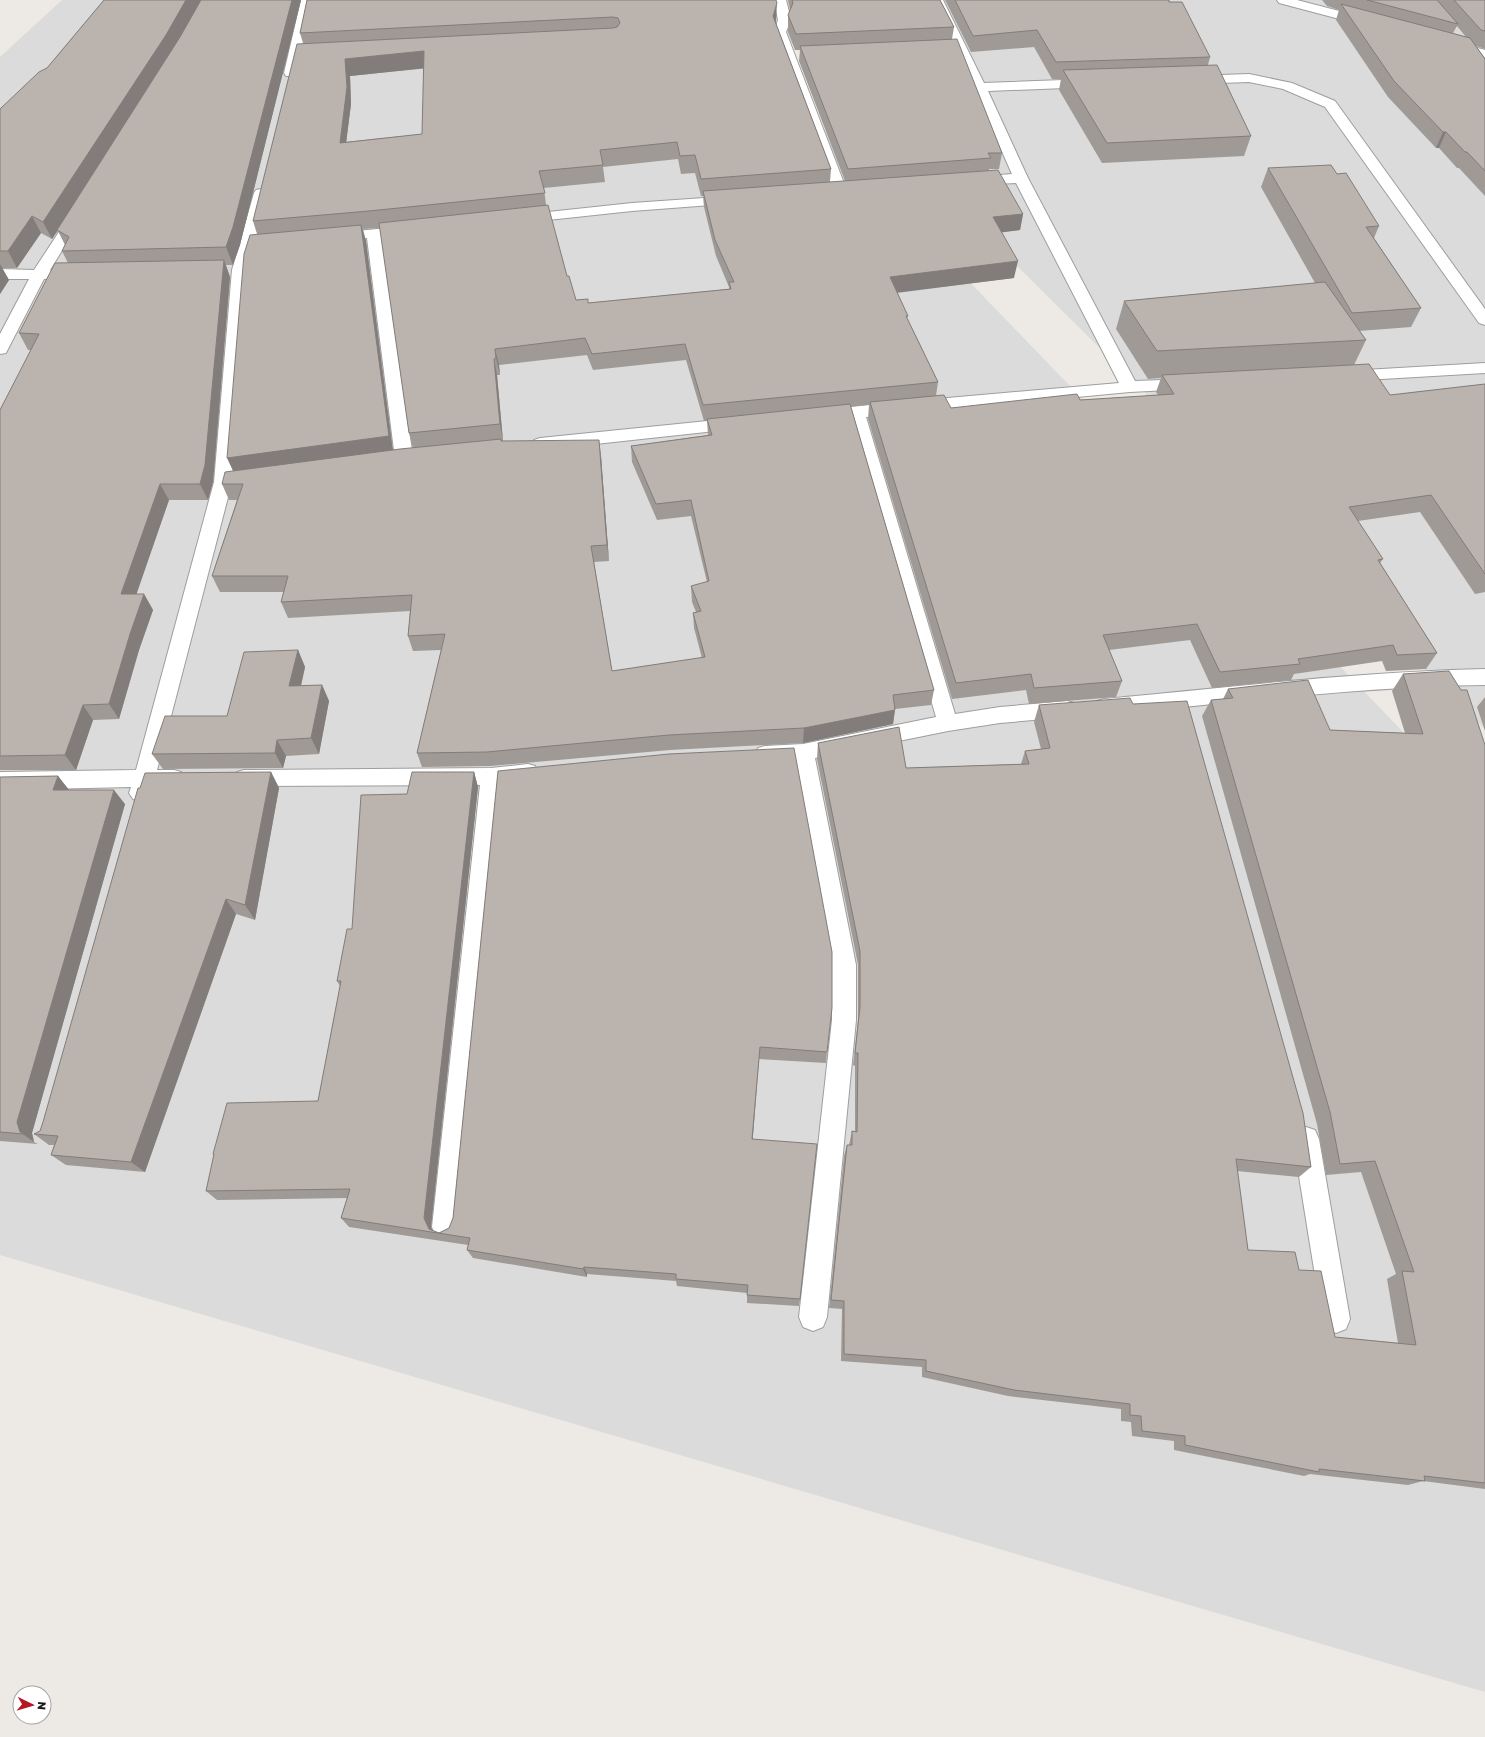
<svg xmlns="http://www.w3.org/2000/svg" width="1485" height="1737" font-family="'Golos Text',sans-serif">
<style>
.residential{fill:#dbdbdb}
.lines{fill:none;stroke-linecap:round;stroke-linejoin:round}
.minor-casing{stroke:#9e9e9e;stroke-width:2}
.minor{fill:#fff;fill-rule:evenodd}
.wall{fill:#a09a96;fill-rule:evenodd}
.shaded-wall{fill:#827d7a}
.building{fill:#bab3ae;stroke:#827d7a;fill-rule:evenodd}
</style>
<rect width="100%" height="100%" fill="#edeae5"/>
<path class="residential" d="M 62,0 L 698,0 L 1485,817 L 1485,1692 L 0,1255 L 0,57 Z
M 748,0 L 1485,0 L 1485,729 Z"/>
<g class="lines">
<g class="minor-casing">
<path id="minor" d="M 301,0 L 313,0 L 298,73 L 296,76 L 286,76 L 284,73 Z
M 774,0 L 786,0 L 791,20 L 786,32 L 847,191 L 845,194 L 840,195 L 835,194 L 833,191 L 774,32 L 778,20 Z
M 931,0 L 943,0 L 984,83 L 1090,79 L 1095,80 L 1097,83 L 1095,86 L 1090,87 L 988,91 L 1028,178 L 1135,381 L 1189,379 L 1195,380 L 1197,384 L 1195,388 L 1189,389 L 1130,392 L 866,417 L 955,714 L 1000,707 L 1067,701 L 1074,703 L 1077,709 L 1074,715 L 1067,717 L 1000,723 L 948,731 L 815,758 L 856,965 L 856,1020 L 827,1317 L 823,1327 L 813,1331 L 803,1327 L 799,1317 L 832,1020 L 832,965 L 794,761 L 765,762 L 758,760 L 755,754 L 758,748 L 765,746 L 803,744 L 936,717 L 849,418 L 823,421 L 817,419 L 815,415 L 817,411 L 823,409 L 1119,383 L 1016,183 L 975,185 L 970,184 L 968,181 L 970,178 L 975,177 L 1012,174 L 956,49 Z
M 1277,0 L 1297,0 L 1370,19 L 1372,22 L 1370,25 L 1366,26 L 1279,3 Z
M 1451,41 L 1485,50 L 1485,58 L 1446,48 L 1445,45 L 1446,42 Z
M 1249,74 L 1292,83 L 1335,101 L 1485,309 L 1485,325 L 1479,323 L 1325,107 L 1283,89 L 1249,82 L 1193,84 L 1188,83 L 1186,80 L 1188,77 L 1193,76 Z
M 261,189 L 266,190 L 268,193 L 248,270 L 232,482 L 157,770 L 174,770 L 181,772 L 184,778 L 181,784 L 174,786 L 152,787 L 147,799 L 140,802 L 133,799 L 129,793 L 131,787 L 0,790 L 0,772 L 136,770 L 214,482 L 232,270 L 254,193 L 256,190 Z
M 733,196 L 738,197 L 740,200 L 738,203 L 632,211 L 520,223 L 515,222 L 513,219 L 515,216 L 520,215 L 632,203 Z
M 77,211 L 82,212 L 84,215 L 50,270 L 56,272 L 59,275 L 56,278 L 44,279 L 8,349 L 6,353 L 0,354 L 0,334 L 29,279 L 0,279 L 0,269 L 34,270 L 72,212 Z
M 410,226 L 415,227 L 417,230 L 415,233 L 382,237 L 413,458 L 410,462 L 404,464 L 398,462 L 395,458 L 367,238 L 335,241 L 330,240 L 328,237 L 330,234 L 335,233 Z
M 1485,363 L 1485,373 L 1347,381 L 1341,380 L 1339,376 L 1341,372 L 1347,371 Z
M 737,418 L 743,420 L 746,424 L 743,428 L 540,450 L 534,448 L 531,444 L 534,440 L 540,438 Z
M 1485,669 L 1485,685 C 1357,687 1231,703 1104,715 L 1097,713 L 1094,707 L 1097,701 L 1104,699 C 1231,687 1357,672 1485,669 Z
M 528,764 L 535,766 L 538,772 L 535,778 L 528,780 L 501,783 L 458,1227 L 454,1236 L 445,1240 L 436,1236 L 432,1227 L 480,785 L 244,786 L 237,784 L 234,778 L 237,772 L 244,770 L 491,768 Z
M 1306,1127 L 1315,1130 L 1319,1139 L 1350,1319 L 1346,1329 L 1336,1333 L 1326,1329 L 1322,1319 L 1293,1139 L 1297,1130 Z"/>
</g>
<use href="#minor" class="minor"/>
</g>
<path class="wall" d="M 104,0 L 301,0 L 240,245 L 233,265 L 226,265 L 230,277 L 213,482 L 208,500 L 169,500 L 136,594 L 144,594 L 153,610 L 139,650 L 119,719 L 93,720 L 76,770 L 0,770 L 0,410 L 31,350 L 28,350 L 19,333 L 68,263 L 62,251 L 65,245 L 58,231 L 52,239 L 41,233 L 17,268 L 2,268 L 9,280 L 0,294 L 0,109 L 47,68 Z
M 307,0 L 776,20 L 776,23 L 831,169 L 830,182 L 845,181 L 799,61 L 800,50 L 795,50 L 788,32 L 788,15 L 790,10 L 788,0 L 940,0 L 954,27 L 952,39 L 1002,153 L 999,169 L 989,169 L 989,170 L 1023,214 L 1020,230 L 1001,232 L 1014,278 L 897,292 L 908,316 L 907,318 L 938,382 L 936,396 L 951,408 L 1158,395 L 1156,392 L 1161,378 L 1148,379 L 1116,329 L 1124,301 L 1315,283 L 1261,187 L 1268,168 L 1337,174 L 1379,226 L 1374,238 L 1421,308 L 1411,327 L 1359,331 L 1366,340 L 1354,365 L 1390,395 L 1485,384 L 1485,592 L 1475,594 L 1420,512 L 1358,521 L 1383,559 L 1380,563 L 1437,653 L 1426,669 L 1386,671 L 1382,661 L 1294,674 L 1291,680 L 1212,688 L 1190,640 L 1109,650 L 1122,681 L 1116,697 L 1029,704 L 1026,690 L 952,699 L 868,419 L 869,405 L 851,407 L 934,690 L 931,705 L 895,709 L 893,724 L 803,743 L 670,750 L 491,766 L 422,767 L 417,753 L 441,650 L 413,651 L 408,636 L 410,611 L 288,618 L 281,602 L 284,592 L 220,592 L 212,576 L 237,500 L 229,500 L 222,484 L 233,471 L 257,234 L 253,221 L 303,43 L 300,33 ZM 424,68 L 422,134 L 346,142 L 351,104 L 350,76 ZM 678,159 L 681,174 L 695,173 L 701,196 L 703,196 L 704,207 L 716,256 L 729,287 L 729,289 L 588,303 L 576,300 L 567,276 L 546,205 L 544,188 L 605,182 L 603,167 ZM 380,228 L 409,433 L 413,448 L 393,450 L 366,241 L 363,229 ZM 587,355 L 593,370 L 686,360 L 704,421 L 707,421 L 708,435 L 631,446 L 632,462 L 657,520 L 691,516 L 707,582 L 691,586 L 692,602 L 696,612 L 693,613 L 694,628 L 702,658 L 612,671 L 594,562 L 609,561 L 601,456 L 501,441 L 503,441 L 497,375 L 500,375 L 499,365 Z
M 945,0 L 1169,0 L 1169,2 L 1210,57 L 1208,65 L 1251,136 L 1244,156 L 1102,163 L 1059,90 L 1061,79 L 1052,79 L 1034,47 L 971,52 Z
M 1322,0 L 1485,0 L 1485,49 L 1476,46 L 1485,58 L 1485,57 L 1485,196 L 1459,168 L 1457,168 L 1439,148 L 1436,148 L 1388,97 L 1336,20 L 1339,10 L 1327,6 ZM 1457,26 L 1466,37 L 1453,33 Z
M 298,650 L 305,667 L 301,686 L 322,685 L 329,701 L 319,754 L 286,756 L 283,768 L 163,769 L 152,754 L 227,716 Z
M 1403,674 L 1485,745 L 1485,1489 L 1423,1481 L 1408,1485 L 1310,1474 L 1304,1476 L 1174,1450 L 1174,1441 L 1132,1436 L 1131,1422 L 1121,1421 L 1121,1409 L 1008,1396 L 922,1377 L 922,1367 L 841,1361 L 842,1309 L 829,1308 L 844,1156 L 847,1145 L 849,1145 L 852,1131 L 855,1132 L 855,1066 L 853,1065 L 858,1020 L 858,965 L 817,759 L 818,743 L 906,768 L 1021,764 L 1025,751 L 1041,749 L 1034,722 L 1039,705 L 1311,1167 L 1299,1177 L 1237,1171 L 1248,1250 L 1299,1270 L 1335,1337 L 1398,1343 L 1387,1279 L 1396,1274 L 1361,1172 L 1326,1175 L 1317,1124 L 1202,716 L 1211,700 L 1223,699 L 1228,689 L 1330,730 L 1405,733 L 1392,691 Z
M 1485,697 L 1485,731 L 1477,707 Z
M 498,771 L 827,1052 L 826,1063 L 759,1059 L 752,1139 L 800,1299 L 799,1306 L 747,1303 L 747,1293 L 677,1286 L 676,1281 L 587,1274 L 587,1277 L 473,1258 L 467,1250 L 468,1245 L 349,1227 L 341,1218 L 347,1198 L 217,1200 L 206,1191 L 214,1155 L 213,1154 L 318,1101 L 340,986 L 337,981 L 352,929 L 407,794 L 474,772 L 478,787 L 431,1227 L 432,1230 L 439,1233 L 449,1228 L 453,1218 Z
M 271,772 L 279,788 L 255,920 L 236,914 L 145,1172 L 66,1165 L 51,1155 L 54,1145 L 49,1145 L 34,1134 L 40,1131 Z
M 58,776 L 69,790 L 125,804 L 32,1133 L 34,1142 L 38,1144 L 0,1141 L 0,777 Z"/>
<path class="shaded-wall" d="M 186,0 L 201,0 L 172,52 L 52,239 L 43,222 Z
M 292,0 L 301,0 L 240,245 L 233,265 L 226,247 Z
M 777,3 L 776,20 L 773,33 L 773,16 Z
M 424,51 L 428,68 L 350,76 L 351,104 L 344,160 L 340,143 L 345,59 Z
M 1443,132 L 1446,132 L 1439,148 L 1436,148 Z
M 1023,214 L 1020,230 L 990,234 L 993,217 Z
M 32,216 L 41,233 L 17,268 L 8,251 Z
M 361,225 L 366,241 L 393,452 L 234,473 L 227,458 Z
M 224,260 L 230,277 L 213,482 L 208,500 L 200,484 Z
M 1018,261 L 1014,278 L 888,294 L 890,277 Z
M 0,264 L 9,280 L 0,294 Z
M 495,349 L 499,365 L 500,375 L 496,358 Z
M 494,359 L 497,375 L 503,441 L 500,424 Z
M 599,440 L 601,456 L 609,561 L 607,545 Z
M 160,484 L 169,500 L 131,610 L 121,594 Z
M 144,594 L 153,610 L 139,650 L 119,719 L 109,704 L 130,634 Z
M 298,650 L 305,667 L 297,703 L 289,686 Z
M 322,685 L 329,701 L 319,754 L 311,738 Z
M 83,705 L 93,720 L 76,770 L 65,755 Z
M 895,710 L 893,724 L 803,743 L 804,728 Z
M 277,740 L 286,756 L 283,768 L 275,753 Z
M 271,772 L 279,788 L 255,920 L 245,905 Z
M 474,772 L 478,787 L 431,1227 L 433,1232 L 429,1229 L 424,1218 Z
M 58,776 L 69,790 L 53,790 Z
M 114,790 L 125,804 L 32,1133 L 34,1142 L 20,1132 L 17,1122 Z
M 226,899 L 236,914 L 145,1172 L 131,1162 Z
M 760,1047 L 759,1059 L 752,1149 L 752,1139 Z
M 584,1267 L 587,1274 L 587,1277 L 583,1269 Z"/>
<path class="building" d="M 104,0 L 186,0 L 166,35 L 43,222 L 32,216 L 8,251 L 0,251 L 0,109 L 39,72 L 47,68 Z
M 201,0 L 292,0 L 233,227 L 226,247 L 62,251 L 69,237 L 57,230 L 180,37 Z
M 307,0 L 776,0 L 777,3 L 773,16 L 831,169 L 701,179 L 695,155 L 680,156 L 677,142 L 600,150 L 603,165 L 539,171 L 545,193 L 369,211 L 253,221 L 297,44 L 613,28 L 617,27 L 620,23 L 618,18 L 613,17 L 300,33 ZM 424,51 L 422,134 L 340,143 L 347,87 L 345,59 Z
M 792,0 L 940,0 L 954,27 L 796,34 L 788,15 L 793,3 Z
M 955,0 L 1169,0 L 1169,2 L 1182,2 L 1210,57 L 1056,62 L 1037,30 L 973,36 Z
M 1367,0 L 1437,0 L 1458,24 Z
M 1454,0 L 1485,0 L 1485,31 L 1481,30 Z
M 1341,4 L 1470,38 L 1485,59 L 1485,171 L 1467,152 L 1465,152 L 1446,132 L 1443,132 L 1394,81 Z
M 957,39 L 1002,153 L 988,153 L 991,158 L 848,169 L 800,46 Z
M 1217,65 L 1251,136 L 1107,143 L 1063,70 Z
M 1331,165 L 1337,174 L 1346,173 L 1379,226 L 1366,227 L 1421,308 L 1352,313 L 1268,168 Z
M 998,170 L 1023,214 L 993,217 L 1018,261 L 890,277 L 908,316 L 906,316 L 938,382 L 703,405 L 685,344 L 592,354 L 585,338 L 495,349 L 496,358 L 494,359 L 500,424 L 409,433 L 379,223 L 548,205 L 567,276 L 569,276 L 576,300 L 588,299 L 588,303 L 731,289 L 729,282 L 734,282 L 715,240 L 703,191 Z
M 361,225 L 389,436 L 227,458 L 244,254 L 250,235 Z
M 224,260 L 205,465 L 200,484 L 160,484 L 121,594 L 144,594 L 130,634 L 109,704 L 83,705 L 65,755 L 0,756 L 0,410 L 39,334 L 19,333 L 55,263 Z
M 1325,282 L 1366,340 L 1157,351 L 1124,301 Z
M 1369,364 L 1390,395 L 1485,384 L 1485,574 L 1431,495 L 1349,507 L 1383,559 L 1378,560 L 1437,653 L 1397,655 L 1393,645 L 1298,659 L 1300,664 L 1220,672 L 1197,624 L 1103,635 L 1122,681 L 1034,688 L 1031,674 L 956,683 L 870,402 L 944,395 L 951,408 L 1077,394 L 1080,400 L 1174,394 L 1162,375 Z
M 850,404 L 934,690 L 893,695 L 895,710 L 804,728 L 669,735 L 487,752 L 417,753 L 445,634 L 408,636 L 412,595 L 281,602 L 288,576 L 212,576 L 243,484 L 222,484 L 225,472 L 400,449 L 501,439 L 501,441 L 599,440 L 607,545 L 591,546 L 612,671 L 705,657 L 693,613 L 701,611 L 691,586 L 709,581 L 691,500 L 656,504 L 631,446 L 712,435 L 707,419 Z
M 298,650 L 289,686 L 322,685 L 311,738 L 277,740 L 275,753 L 152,754 L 165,716 L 227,716 L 244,652 Z
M 1449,671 L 1461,690 L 1467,690 L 1485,745 L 1485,1483 L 1424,1476 L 1425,1481 L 1319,1469 L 1319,1472 L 1185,1445 L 1185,1436 L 1142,1431 L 1141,1416 L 1130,1415 L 1130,1404 L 1014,1390 L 926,1371 L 926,1360 L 844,1354 L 844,1301 L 831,1300 L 847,1145 L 852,1145 L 852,1131 L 857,1132 L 858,1053 L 855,1053 L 860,1007 L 860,951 L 818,743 L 899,727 L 906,768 L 1029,764 L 1025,751 L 1050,748 L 1039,705 L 1130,698 L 1133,704 L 1187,701 L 1303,1113 L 1311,1167 L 1236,1159 L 1248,1250 L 1295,1252 L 1299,1270 L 1321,1271 L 1335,1337 L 1416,1345 L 1402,1271 L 1414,1272 L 1375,1161 L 1340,1164 L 1330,1112 L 1211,700 L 1233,698 L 1228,689 L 1308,680 L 1330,730 L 1423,734 L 1403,674 Z
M 794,748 L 832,952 L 832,1008 L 827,1052 L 760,1047 L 752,1139 L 817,1144 L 800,1299 L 747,1295 L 748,1285 L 676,1279 L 676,1274 L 584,1267 L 583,1269 L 467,1250 L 470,1238 L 341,1218 L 350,1189 L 206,1191 L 214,1154 L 213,1154 L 227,1103 L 318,1101 L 341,981 L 337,981 L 347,929 L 352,929 L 361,795 L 407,794 L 412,772 L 474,772 L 424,1218 L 429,1229 L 439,1233 L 449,1228 L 453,1218 L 498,771 L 669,754 Z
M 271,772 L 245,905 L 226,899 L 131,1162 L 51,1155 L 58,1136 L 34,1134 L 40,1131 L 43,1122 L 138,788 L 140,788 L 145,773 Z
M 58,776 L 53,790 L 114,790 L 17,1122 L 20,1132 L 24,1134 L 0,1132 L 0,777 Z"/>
<g transform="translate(32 1705) rotate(95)"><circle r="19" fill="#ffffff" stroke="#a5a5a5"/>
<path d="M0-3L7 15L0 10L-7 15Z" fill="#b41723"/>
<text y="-6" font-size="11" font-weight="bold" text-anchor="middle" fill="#1d1d1d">N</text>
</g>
</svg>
